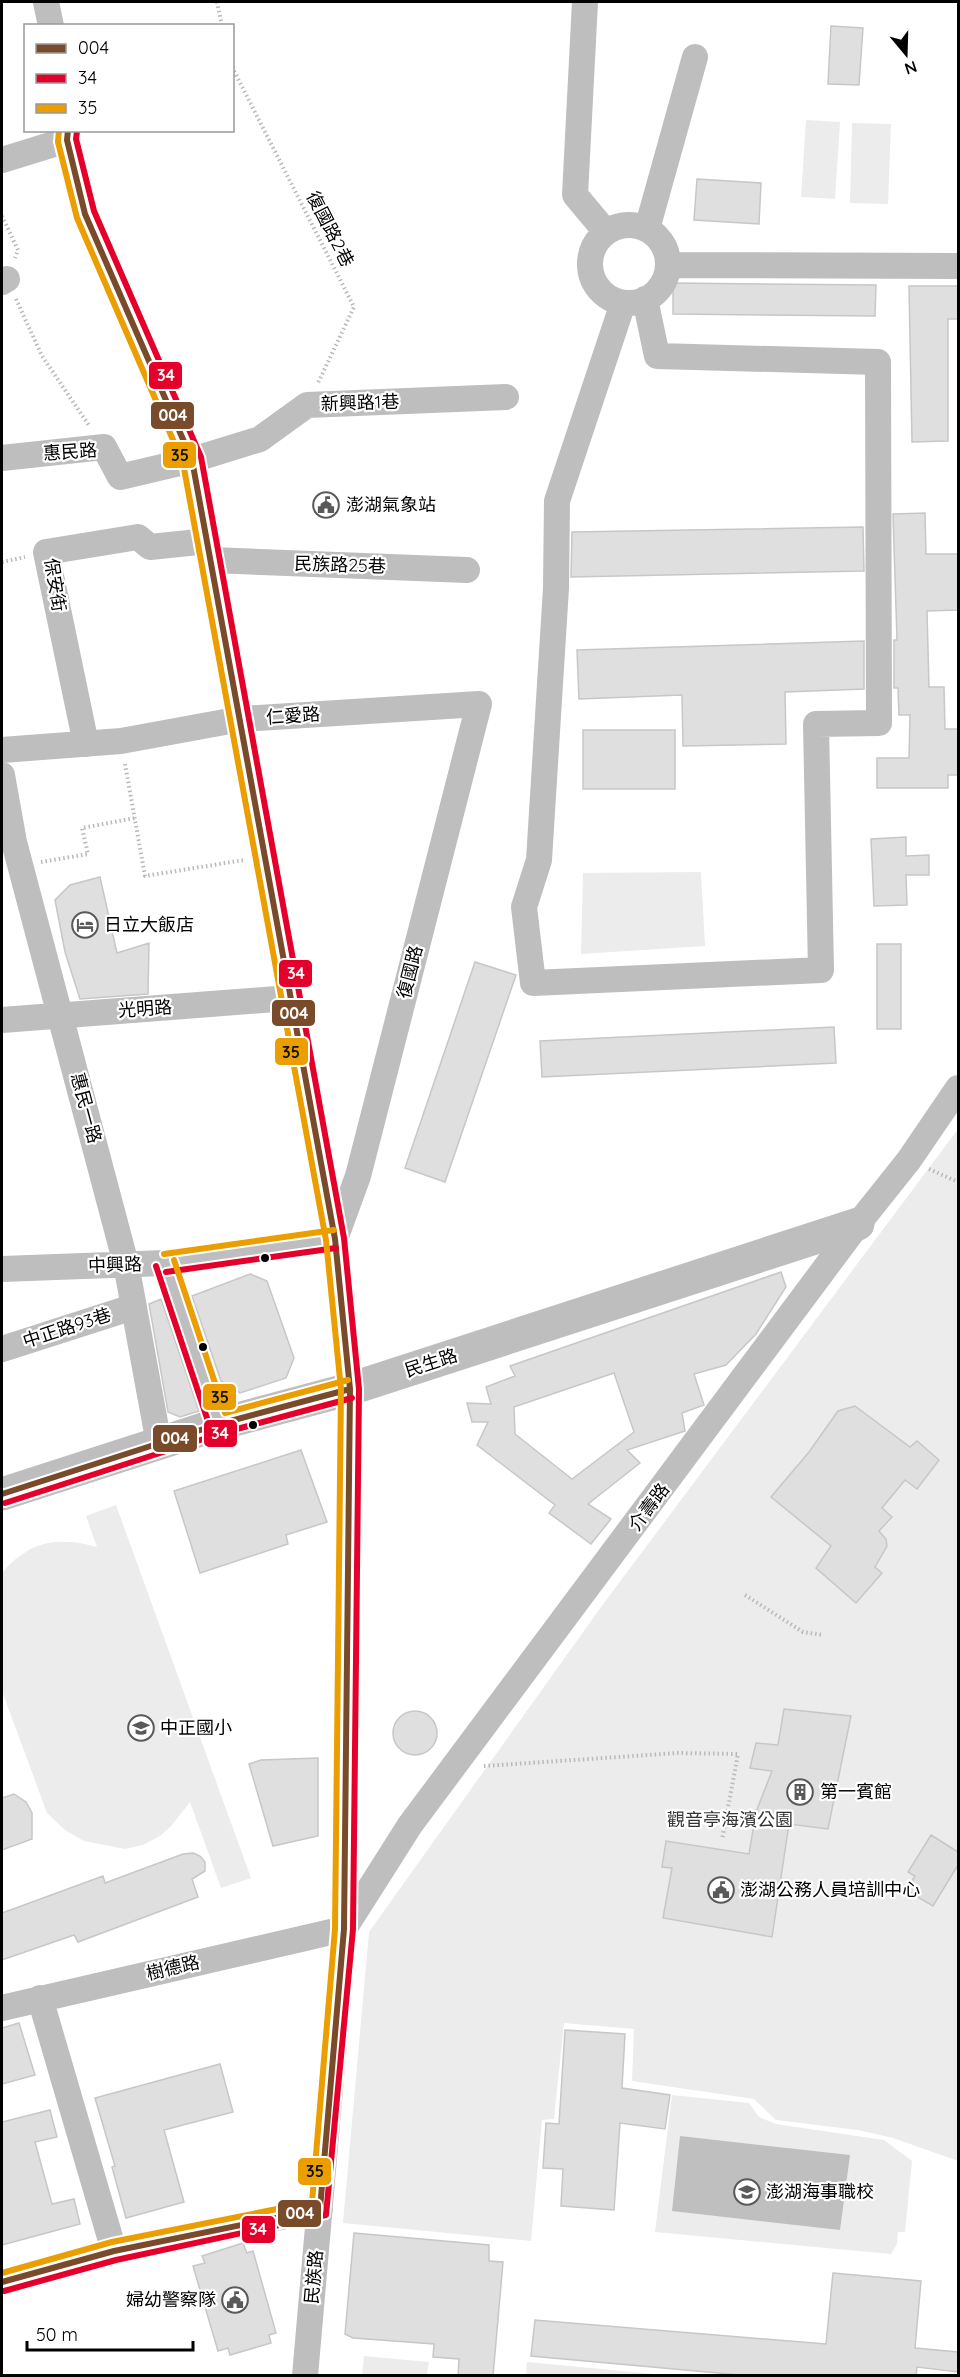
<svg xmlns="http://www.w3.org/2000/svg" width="960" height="2377" font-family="Quicksand,'Noto Sans TC',sans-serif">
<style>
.green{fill:#ececec}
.water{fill:#bfbfbf}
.building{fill:#dfdfdf;stroke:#c7c7c7;stroke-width:1.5;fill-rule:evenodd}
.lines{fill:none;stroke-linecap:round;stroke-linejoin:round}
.path{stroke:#b9b9b9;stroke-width:4;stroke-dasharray:1.5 3;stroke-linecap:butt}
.minor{stroke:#bebebe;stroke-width:26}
.major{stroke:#bebebe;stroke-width:33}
.bus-1-casing{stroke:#fff;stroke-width:10}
.bus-2-casing{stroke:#fff;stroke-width:10}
.bus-3-casing{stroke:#fff;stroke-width:10}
.bus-1{stroke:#7a4b2a;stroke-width:6}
.bus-2{stroke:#e4002b;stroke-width:6}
.bus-3{stroke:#eb9e00;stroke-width:6}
.bus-dot{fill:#000;stroke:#fff;stroke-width:2}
.labels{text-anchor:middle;stroke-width:4.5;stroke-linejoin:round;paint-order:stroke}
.street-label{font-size:18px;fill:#000;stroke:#fff}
.poi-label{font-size:18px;fill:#000;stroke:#fff;text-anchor:start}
.park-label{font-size:18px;fill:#333;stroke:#fff}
.line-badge{stroke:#fff;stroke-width:2}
.badge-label{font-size:16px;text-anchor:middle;font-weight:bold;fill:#fff}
.pale-badge-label{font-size:16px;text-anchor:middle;font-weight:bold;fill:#111}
</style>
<rect width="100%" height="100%" fill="#fff"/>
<path class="green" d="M 806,120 L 840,122 L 835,199 L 801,197 Z
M 852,123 L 891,124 L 888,204 L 850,203 Z
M 701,872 L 705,946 L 581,954 L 583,873 Z
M 958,1129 L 958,2161 L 893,2138 L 858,2130 L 776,2120 L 754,2099 L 632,2081 L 634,2029 L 564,2023 L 554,2119 L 542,2120 L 531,2241 L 343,2223 L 369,1932 L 601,1607 Z
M 116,1505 L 251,1878 L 221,1888 L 190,1802 L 172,1825 L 160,1836 L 143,1845 L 125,1849 L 84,1841 L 65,1830 L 47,1813 L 2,1691 L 2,1573 C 29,1541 57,1536 97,1547 L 86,1516 Z
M 672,2095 L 749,2103 L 759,2117 L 776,2124 L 884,2140 L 912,2161 L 905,2232 L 898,2232 L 897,2244 L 891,2254 L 655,2232 Z
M 364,2356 L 429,2362 L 427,2375 L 362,2375 Z
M 527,2362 L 665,2375 L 526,2375 Z"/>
<path class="water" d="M 680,2136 L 850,2155 L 840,2230 L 672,2211 Z"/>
<path class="building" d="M 831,26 L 863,28 L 859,85 L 828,84 Z
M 697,179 L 761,183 L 759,224 L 694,220 Z
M 673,283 L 876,285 L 875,316 L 673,314 Z
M 909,286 L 958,286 L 958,319 L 948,319 L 948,441 L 912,442 Z
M 925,513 L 926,554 L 958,554 L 958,610 L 927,611 L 929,687 L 944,687 L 945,729 L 958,729 L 958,775 L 948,775 L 948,788 L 877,788 L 877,758 L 909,758 L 910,715 L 899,715 L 898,688 L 894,688 L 894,640 L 897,640 L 893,514 Z
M 863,527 L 864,571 L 571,577 L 572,532 Z
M 864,641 L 864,689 L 785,692 L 786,744 L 683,746 L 682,695 L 579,699 L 577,650 Z
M 583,730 L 675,730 L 675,789 L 583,789 Z
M 906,837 L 906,856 L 929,855 L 929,875 L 906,875 L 907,905 L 874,906 L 871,839 Z
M 100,877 L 117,953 L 149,943 L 148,994 L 80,999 L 65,952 L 55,900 L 70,885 Z
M 877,944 L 901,944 L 901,1029 L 877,1029 Z
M 475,962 L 516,975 L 445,1182 L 405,1168 Z
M 834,1027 L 836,1063 L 542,1077 L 540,1041 Z
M 781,1272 L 786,1287 L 756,1334 L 726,1365 L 694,1374 L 704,1405 L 682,1413 L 685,1431 L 627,1450 L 640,1463 L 588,1504 L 611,1519 L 591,1544 L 549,1513 L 555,1505 L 477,1445 L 488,1422 L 472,1422 L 467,1403 L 491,1404 L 486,1387 L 515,1376 L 510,1366 ZM 614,1373 L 634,1432 L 572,1479 L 515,1434 L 514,1407 Z
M 250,1274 L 267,1281 L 294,1358 L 286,1378 L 240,1393 L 221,1381 L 192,1296 Z
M 161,1299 L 199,1411 L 180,1417 L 168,1412 L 149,1304 Z
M 855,1406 L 910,1447 L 917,1441 L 939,1460 L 917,1489 L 905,1480 L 882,1508 L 892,1517 L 879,1531 L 886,1539 L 887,1546 L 875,1567 L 882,1573 L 856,1603 L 816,1568 L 831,1546 L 771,1497 L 809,1452 L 838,1411 Z
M 301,1450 L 327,1522 L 286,1535 L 288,1544 L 200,1573 L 174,1491 Z
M 784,1709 L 851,1716 L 828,1829 L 789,1824 L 772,1937 L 663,1918 L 672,1868 L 662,1867 L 666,1841 L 749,1854 L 756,1812 L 772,1771 L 750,1768 L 756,1743 L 778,1745 Z
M393 1733a22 22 0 1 1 44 0a22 22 0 1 1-44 0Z
M 318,1758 L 318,1836 L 273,1846 L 249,1764 L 261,1760 Z
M 14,1794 L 26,1802 L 32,1813 L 32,1839 L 2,1850 L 2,1798 Z
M 931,1835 L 958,1852 L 958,1865 L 933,1906 L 906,1890 L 915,1876 L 908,1872 Z
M 193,1853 L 200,1856 L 205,1862 L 205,1871 L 192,1879 L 198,1897 L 78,1942 L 74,1935 L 2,1960 L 2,1913 L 103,1876 L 105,1883 L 183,1854 Z
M 19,2023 L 35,2075 L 2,2084 L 2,2028 Z
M 565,2030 L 625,2034 L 622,2088 L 670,2095 L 665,2129 L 620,2123 L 614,2210 L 561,2206 L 563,2169 L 543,2168 L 546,2123 L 559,2124 Z
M 220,2064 L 233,2112 L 164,2130 L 184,2202 L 126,2218 L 112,2167 L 115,2166 L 95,2098 Z
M 50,2110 L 57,2137 L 35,2142 L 52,2204 L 74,2199 L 80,2224 L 2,2245 L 2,2122 Z
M 354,2233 L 489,2245 L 489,2261 L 503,2262 L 493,2376 L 458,2376 L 459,2359 L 433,2357 L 434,2344 L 353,2338 L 345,2334 Z
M 243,2243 L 247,2253 L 253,2251 L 276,2333 L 269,2335 L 271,2343 L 230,2355 L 228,2348 L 218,2351 L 193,2266 L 205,2263 L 202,2256 Z
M 833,2273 L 921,2281 L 915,2348 L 958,2352 L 958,2372 L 917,2367 L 916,2376 L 751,2376 L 531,2356 L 535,2320 L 826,2344 Z"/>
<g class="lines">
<path class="path" d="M 217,2 L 222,26
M 232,67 L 354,307 L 318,383
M 2,216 L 18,250 L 15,258
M 16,299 L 42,356 L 90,427
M 2,562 L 25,557
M 125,764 L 145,876 L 244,860
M 41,862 L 88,854 L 82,828 L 135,818
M 929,1169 L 958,1182
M 745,1595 L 803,1632 L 823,1635
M 484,1766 L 678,1753 L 738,1754 L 722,1840"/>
<path class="minor" d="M 46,2 L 51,26
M 585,2 L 575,195 L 606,232
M 68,130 L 67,140 L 85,214 L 192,460 L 335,1239 L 350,1389 L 344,1929 L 305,2376
M 2,160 L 67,140
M590 264a39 39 0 1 1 78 0a39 39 0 1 1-78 0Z
M 647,229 L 695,57
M 668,265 L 958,266
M 2,282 L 7,279
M 623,303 L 557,501 L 556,588 L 539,860 L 524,907 L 533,983 L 821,970 L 816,724 L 879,723 L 878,362 L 657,356 L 645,299
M 2,458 L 104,447 L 120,477 L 192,460 L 260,439 L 307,405 L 506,397
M 212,560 L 467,570
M 86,744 L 46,552 L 138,537 L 150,547 L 208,541
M 2,750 L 121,741 L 241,719 L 479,704 L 358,1176 L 335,1239
M 2,775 L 14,842 L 126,1264 L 159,1444
M 2,1020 L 289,998
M 165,1263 L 219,1424
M 2,1269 L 165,1263 L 335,1239
M 2,1349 L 133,1307
M 40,1998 L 114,2251
M 2,2008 L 344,1929 L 410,1825 L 858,1224 L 909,1160 L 958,1088
M 2,2282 L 114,2251 L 320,2209"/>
<path class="major" d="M 2,1494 L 219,1424 L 350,1389 L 858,1224"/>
<g class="bus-1-casing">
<path id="bus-1" d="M 2,1494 L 219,1424 L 350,1389
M 2,2282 L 114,2251 L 320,2209 L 344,1929 L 350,1389 L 335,1239 L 192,460 L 85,214 L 67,140 L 68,130"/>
</g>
<g class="bus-2-casing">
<path id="bus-2" d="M 156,1266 L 210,1427
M 166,1272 L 336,1248
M 5,1503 L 222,1433 L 352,1398
M 4,2291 L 116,2260 L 326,2215 L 353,1929 L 359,1389 L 344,1238 L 201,457 L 94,211 L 76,139 L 77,131"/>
</g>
<g class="bus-3-casing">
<path id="bus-3" d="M 164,1254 L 334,1230
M 174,1260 L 225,1413 L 348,1380
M 2,2273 L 112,2242 L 312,2202 L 335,1929 L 341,1389 L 326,1240 L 183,463 L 77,218 L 58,142 L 59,130"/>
</g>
<use href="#bus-1" class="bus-1"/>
<use href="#bus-2" class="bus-2"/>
<use href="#bus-3" class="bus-3"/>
</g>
<defs>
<g id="civic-ring" transform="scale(1.35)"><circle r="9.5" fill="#fff" stroke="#595959" stroke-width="1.5"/><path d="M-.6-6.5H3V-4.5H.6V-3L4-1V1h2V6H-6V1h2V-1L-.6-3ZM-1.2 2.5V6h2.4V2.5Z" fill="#595959"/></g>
<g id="hotel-ring" transform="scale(1.35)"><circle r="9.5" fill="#fff" stroke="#595959" stroke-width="1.5"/><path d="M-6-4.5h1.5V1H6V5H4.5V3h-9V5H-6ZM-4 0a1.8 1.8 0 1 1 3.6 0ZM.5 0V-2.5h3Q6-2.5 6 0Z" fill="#595959"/></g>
<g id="school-ring" transform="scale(1.35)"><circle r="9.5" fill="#fff" stroke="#595959" stroke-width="1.5"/><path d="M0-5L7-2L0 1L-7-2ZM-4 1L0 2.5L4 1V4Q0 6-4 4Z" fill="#595959"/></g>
<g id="building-ring" transform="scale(1.35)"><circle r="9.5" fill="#fff" stroke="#595959" stroke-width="1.5"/><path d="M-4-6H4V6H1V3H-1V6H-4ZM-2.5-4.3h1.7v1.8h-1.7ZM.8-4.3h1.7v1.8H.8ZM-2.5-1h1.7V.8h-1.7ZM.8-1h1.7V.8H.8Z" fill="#595959"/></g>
</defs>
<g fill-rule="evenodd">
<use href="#civic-ring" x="326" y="505"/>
<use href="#hotel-ring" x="85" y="925"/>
<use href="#school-ring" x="141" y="1728"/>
<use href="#building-ring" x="800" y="1792"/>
<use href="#civic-ring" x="721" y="1890"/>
<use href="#school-ring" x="747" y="2192"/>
<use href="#civic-ring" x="235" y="2300"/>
</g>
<g class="bus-dot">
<circle cx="265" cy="1258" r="5"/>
<circle cx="203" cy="1347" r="5"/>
<circle cx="253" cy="1425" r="5"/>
</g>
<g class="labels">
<g class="street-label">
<text transform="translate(330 229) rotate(63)" y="6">復國路2巷</text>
<text transform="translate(360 403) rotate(-2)" y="6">新興路1巷</text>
<text transform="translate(70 452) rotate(-4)" y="6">惠民路</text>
<text transform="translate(340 565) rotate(2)" y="6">民族路25巷</text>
<text transform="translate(55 585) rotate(81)" y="6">保安街</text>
<text transform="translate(293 716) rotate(-4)" y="6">仁愛路</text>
<text transform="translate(410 972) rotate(-76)" y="6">復國路</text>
<text transform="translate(145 1009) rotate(-4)" y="6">光明路</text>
<text transform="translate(86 1108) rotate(75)" y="6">惠民一路</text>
<text transform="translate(115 1265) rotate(-2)" y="6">中興路</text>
<text transform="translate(67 1328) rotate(-18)" y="6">中正路93巷</text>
<text transform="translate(431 1363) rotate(-18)" y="6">民生路</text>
<text transform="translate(649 1507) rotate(-53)" y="6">介壽路</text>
<text transform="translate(173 1968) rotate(-13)" y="6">樹德路</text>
<text transform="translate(314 2277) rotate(-85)" y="6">民族路</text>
</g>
<g class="poi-label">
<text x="346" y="511">澎湖氣象站</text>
<text x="104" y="931">日立大飯店</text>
<text x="160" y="1734">中正國小</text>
<text x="820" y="1798">第一賓館</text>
<text x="740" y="1896">澎湖公務人員培訓中心</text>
<text x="766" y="2198">澎湖海事職校</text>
<text x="216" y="2306" text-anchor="end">婦幼警察隊</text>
</g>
<g class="park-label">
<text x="730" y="1826">觀音亭海濱公園</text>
</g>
</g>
<g class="line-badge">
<rect x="148" y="361" width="35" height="29" rx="6" fill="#e4002b"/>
<rect x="150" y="401" width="45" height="29" rx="6" fill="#7a4b2a"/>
<rect x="162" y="441" width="35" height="28" rx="6" fill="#eb9e00"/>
<rect x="278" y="959" width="35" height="29" rx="6" fill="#e4002b"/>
<rect x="271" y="999" width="45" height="28" rx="6" fill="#7a4b2a"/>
<rect x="274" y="1037" width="35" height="29" rx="6" fill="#eb9e00"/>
<rect x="202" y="1383" width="35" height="28" rx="6" fill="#eb9e00"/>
<rect x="203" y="1419" width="35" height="29" rx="6" fill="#e4002b"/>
<rect x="152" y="1424" width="46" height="29" rx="6" fill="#7a4b2a"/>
<rect x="297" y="2157" width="35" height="29" rx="6" fill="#eb9e00"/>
<rect x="277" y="2199" width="45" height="29" rx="6" fill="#7a4b2a"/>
<rect x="241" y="2215" width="35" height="29" rx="6" fill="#e4002b"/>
</g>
<g class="badge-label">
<text x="166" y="381">34</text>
<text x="173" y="421">004</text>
<text x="296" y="979">34</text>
<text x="294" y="1019">004</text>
<text x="220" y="1439">34</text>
<text x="175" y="1444">004</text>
<text x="300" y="2219">004</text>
<text x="258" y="2235">34</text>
</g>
<g class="pale-badge-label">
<text x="180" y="461">35</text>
<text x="291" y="1058">35</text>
<text x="220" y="1403">35</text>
<text x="315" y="2177">35</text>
</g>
<rect width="960" height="2377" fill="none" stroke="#000000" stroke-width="6"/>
<rect x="24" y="24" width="210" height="108" fill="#ffffff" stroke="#999999" stroke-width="1.5"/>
<rect x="36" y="44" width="30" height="9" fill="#7a4b2a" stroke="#999999" stroke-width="1.5"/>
<text x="78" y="54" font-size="18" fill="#000000">004</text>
<rect x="36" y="74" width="30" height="9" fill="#e4002b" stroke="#999999" stroke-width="1.5"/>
<text x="78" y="84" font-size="18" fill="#000000">34</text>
<rect x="36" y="104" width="30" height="9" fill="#eb9e00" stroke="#999999" stroke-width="1.5"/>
<text x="78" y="114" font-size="18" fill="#000000">35</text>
<g transform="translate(906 54) rotate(161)" stroke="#ffffff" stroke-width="4.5" paint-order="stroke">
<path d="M0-4.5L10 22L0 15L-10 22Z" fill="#000000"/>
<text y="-9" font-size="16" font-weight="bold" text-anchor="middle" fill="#000000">N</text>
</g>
<path d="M27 2341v9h166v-9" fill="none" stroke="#000000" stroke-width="3"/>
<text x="36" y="2341" font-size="18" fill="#000000" stroke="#ffffff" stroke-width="4.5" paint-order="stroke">50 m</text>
</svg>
